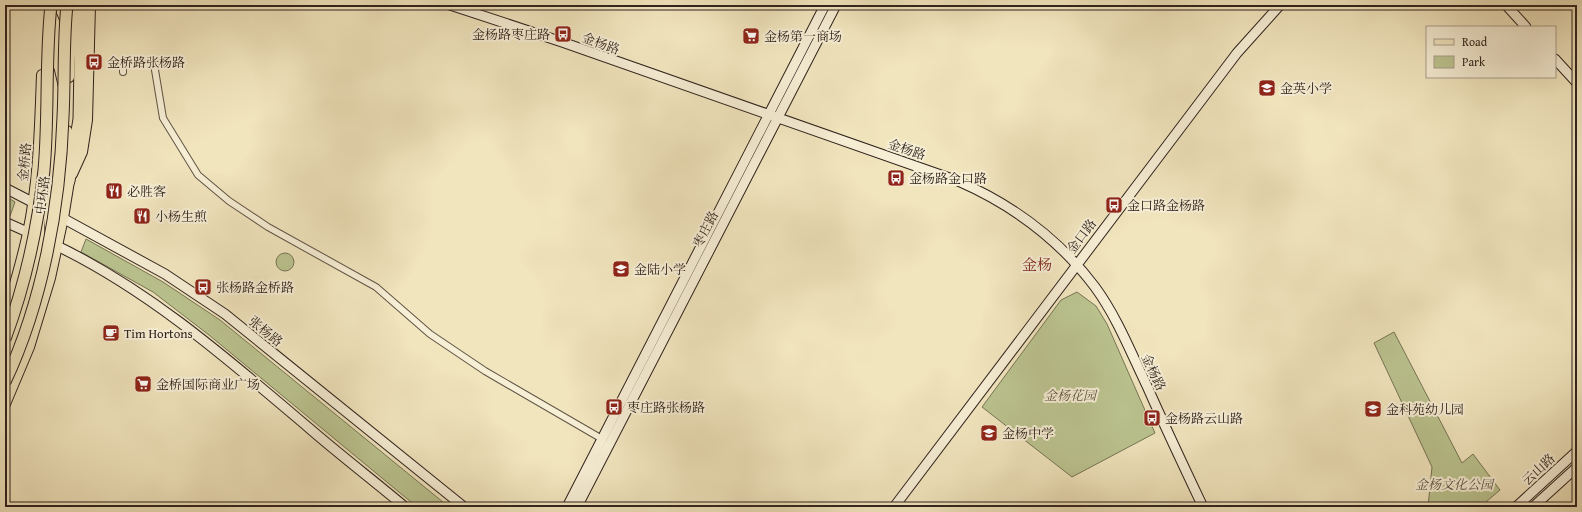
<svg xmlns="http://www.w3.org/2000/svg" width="1582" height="512" font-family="'Gentium Book Plus','Noto Serif SC',serif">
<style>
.green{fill:#bbc490;stroke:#767456}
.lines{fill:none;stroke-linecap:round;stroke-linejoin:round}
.street-casing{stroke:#605445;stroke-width:8}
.secondary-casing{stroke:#30231d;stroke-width:11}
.primary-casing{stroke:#30231d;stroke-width:12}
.highway-casing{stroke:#30231d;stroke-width:13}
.street{stroke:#f6eed5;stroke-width:6}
.secondary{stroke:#f6eed5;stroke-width:9}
.primary{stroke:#f1e5be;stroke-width:10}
.highway{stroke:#f1e5be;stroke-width:11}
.highway-bridge-casing{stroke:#30231d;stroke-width:13;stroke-linecap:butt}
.highway-bridge{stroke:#f1e5be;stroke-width:11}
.labels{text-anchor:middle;stroke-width:4;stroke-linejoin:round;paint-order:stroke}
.poi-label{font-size:13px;fill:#30231d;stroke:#f6eed5;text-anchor:start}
.street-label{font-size:13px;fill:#30231d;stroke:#f6eed5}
.park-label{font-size:13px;font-style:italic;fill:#5a5340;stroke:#f6eed5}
.quarter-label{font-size:15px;fill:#7a1f14;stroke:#f6eed5}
</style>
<rect width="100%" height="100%" fill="#f1e5be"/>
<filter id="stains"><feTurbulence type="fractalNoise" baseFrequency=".005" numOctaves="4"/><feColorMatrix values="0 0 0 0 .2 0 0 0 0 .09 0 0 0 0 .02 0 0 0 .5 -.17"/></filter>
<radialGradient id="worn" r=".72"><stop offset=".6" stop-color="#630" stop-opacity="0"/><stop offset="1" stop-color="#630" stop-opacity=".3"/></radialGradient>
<path class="green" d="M 5,196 L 15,202 L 10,216 L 5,214 Z
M 86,239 L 163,282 L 220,320 L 449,507 L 417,507 L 209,335 L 153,292 L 81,252 Z
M276 262a9 9 0 1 1 18 0a9 9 0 1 1-18 0Z
M 1077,292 L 1096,306 L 1107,324 L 1155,433 L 1072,477 L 982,407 L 1061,300 Z
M 1394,332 L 1462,463 L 1473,454 L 1500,490 L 1480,507 L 1428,507 L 1432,467 L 1374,343 Z"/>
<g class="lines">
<g class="street-casing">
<path id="street" d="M 123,72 L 123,64 L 154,64 L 163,118 L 198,175 L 229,201 L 268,227 L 376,287 L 430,334 L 485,371 L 597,436"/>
</g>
<g class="secondary-casing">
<path id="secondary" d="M 450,5 L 562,42 L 958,181 C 1013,205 1059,239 1095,287 C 1117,317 1131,353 1147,386 C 1165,427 1184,467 1203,507
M 1506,5 L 1526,27
M 1555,59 L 1577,83
M 5,188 L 38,205
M 57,215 L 165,274 L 225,314 L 464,507
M 5,222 L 34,235
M 51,243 C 147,288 229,360 309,428 C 340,455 373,480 405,507
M 567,507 L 825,5
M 577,507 L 836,5
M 894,507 L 1237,53 L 1280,5
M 1516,507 L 1577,451
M 1533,507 L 1577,467"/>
</g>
<g class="primary-casing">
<path id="primary" d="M 59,5 L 67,24
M 49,71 L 56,101 L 48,210 L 50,227
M 69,77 L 72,5
M 72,174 L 82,152 L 87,120 L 90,5
M 5,319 C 13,290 22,262 28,233 C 39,182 40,127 42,75
M 8,373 L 11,345 L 40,246 L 39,219
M 5,404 L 29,347 L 50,278 L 63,218 L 69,181 L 67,131"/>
</g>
<g class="highway-casing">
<path id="highway" d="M 69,181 L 79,119 L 81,5"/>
</g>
<use href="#street" class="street"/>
<use href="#secondary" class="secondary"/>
<use href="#primary" class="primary"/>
<use href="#highway" class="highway"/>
<g class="highway-bridge-casing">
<path id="highway-bridge" d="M 5,339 C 25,285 38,226 44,170 C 49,115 45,59 51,5
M 5,382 C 43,301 60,206 63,117 C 65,80 63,42 67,5"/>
</g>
<use href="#highway-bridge" class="highway-bridge"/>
</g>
<defs>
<g id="bus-square" transform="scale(0.9)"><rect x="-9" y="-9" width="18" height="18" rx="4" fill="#8f2418" stroke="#f6eed5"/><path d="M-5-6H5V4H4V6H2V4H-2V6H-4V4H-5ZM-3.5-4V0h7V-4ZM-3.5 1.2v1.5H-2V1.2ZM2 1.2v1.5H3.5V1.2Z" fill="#fff"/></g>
<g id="supermarket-square" transform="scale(0.9)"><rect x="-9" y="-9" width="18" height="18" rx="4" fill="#8f2418" stroke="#f6eed5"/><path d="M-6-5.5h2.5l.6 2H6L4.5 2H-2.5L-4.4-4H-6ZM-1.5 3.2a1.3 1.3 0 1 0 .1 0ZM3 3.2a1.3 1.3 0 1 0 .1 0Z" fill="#fff"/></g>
<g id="school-square" transform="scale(0.9)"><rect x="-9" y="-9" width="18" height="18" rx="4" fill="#8f2418" stroke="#f6eed5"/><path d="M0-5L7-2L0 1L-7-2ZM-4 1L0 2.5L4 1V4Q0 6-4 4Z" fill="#fff"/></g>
<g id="restaurant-square" transform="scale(0.9)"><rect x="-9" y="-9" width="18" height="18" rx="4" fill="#8f2418" stroke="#f6eed5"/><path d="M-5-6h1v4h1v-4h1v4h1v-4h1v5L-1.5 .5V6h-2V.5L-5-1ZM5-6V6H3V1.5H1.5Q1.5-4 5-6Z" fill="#fff"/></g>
<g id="cafe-square" transform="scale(0.9)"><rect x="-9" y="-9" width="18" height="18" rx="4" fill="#8f2418" stroke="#f6eed5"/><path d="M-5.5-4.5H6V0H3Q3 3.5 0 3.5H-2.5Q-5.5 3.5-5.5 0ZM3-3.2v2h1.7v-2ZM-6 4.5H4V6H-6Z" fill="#fff"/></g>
</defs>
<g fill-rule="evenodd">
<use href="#bus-square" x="563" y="34"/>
<use href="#supermarket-square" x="751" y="36"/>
<use href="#bus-square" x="94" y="62"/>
<use href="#school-square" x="1267" y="88"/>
<use href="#bus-square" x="896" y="178"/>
<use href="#restaurant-square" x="114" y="191"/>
<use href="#bus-square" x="1114" y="205"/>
<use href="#restaurant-square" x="142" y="216"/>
<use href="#school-square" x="621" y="269"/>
<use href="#bus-square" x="203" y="287"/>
<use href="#cafe-square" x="111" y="333"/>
<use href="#supermarket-square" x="143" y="384"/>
<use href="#bus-square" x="614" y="407"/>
<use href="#school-square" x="1373" y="409"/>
<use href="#bus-square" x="1152" y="418"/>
<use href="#school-square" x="989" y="433"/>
</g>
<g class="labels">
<g class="poi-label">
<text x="550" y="39" text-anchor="end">金杨路枣庄路</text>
<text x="764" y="41">金杨第一商场</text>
<text x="107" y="67">金桥路张杨路</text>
<text x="1280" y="93">金英小学</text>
<text x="909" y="183">金杨路金口路</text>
<text x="127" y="196">必胜客</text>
<text x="1127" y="210">金口路金杨路</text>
<text x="155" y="221">小杨生煎</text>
<text x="634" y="274">金陆小学</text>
<text x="216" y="292">张杨路金桥路</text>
<text x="124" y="338">Tim Hortons</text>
<text x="156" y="389">金桥国际商业广场</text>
<text x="627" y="412">枣庄路张杨路</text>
<text x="1386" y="414">金科苑幼儿园</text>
<text x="1165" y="423">金杨路云山路</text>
<text x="1002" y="438">金杨中学</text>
</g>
<g class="street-label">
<text transform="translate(601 43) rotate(20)" y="5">金杨路</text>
<text transform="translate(907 149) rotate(19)" y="5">金杨路</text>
<text transform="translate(24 162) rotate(-85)" y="5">金桥路</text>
<text transform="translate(42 195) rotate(-82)" y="5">中环路</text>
<text transform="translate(705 229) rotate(-63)" y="5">枣庄路</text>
<text transform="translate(1081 236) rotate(-53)" y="5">金口路</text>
<text transform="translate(266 331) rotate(39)" y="5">张杨路</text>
<text transform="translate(1154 372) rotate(65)" y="5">金杨路</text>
<text transform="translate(1538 469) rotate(-43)" y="5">云山路</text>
</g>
<g class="park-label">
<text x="1070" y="400">金杨花园</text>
<text x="1454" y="489">金杨文化公园</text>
</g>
<g class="quarter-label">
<text x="1037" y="270">金杨</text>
</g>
</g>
<rect width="1582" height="512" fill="none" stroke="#f1e5be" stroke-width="20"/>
<rect x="6" y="6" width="1570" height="500" fill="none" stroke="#30231d" stroke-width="2"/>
<rect x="10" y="10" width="1562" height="492" fill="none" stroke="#30231d"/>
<rect x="1426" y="26" width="130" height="52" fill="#f6eed5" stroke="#a79d8b"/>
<rect x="1434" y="39" width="20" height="6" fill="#f1e5be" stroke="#a79d8b"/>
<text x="1462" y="46" font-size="12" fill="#30231d">Road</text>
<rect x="1434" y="56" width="20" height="12" fill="#bbc490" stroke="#a79d8b"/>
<text x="1462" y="66" font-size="12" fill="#30231d">Park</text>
<rect width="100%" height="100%" filter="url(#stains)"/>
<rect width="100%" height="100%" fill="url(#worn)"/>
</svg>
